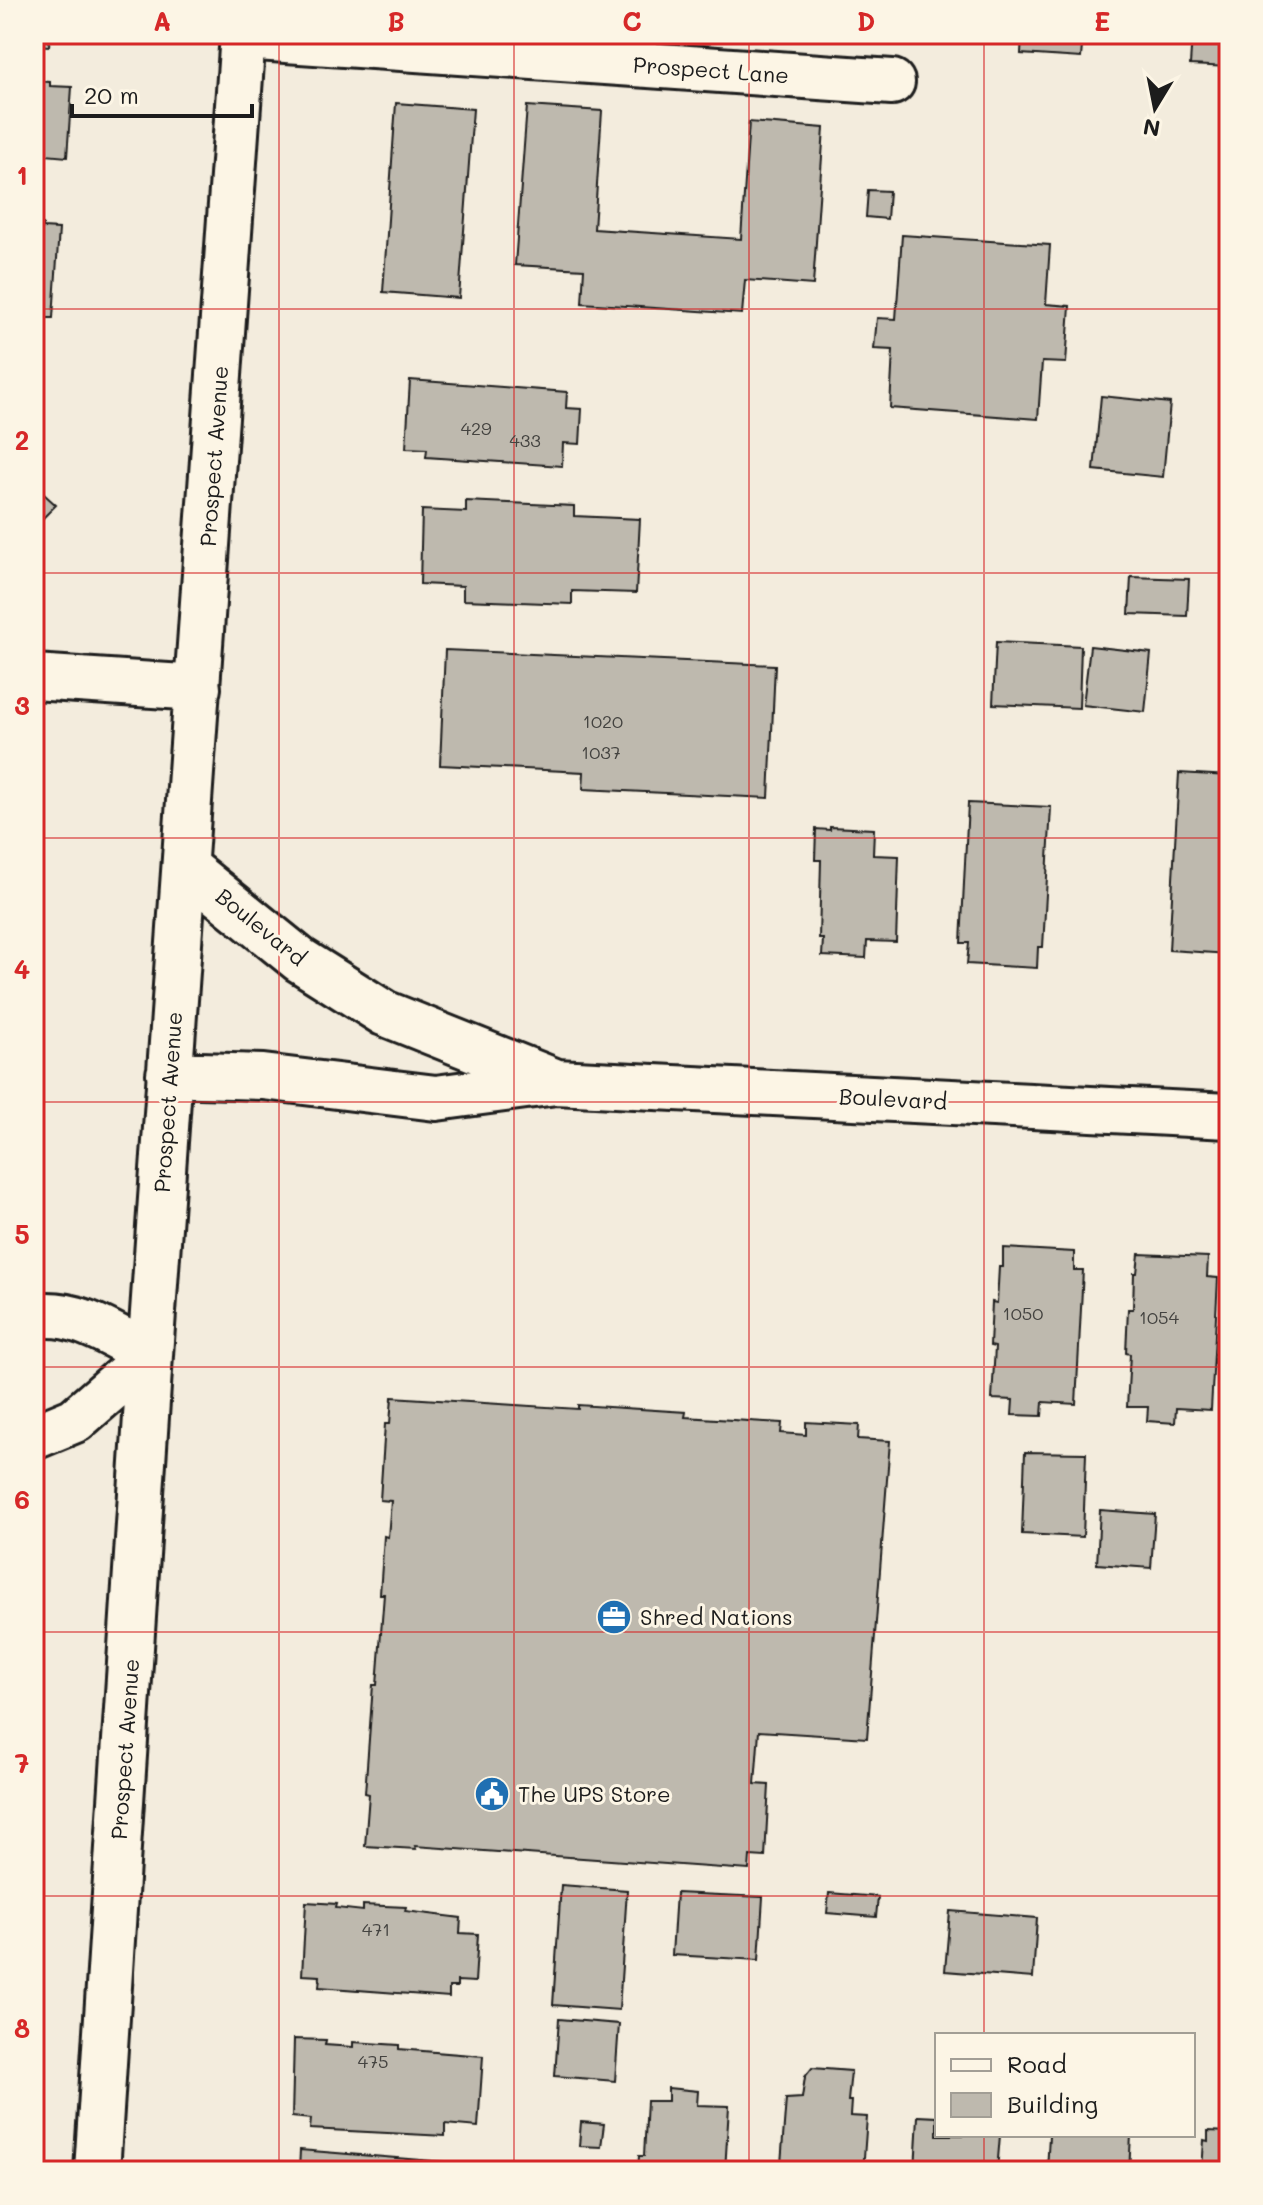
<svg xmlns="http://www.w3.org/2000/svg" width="1263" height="2205" font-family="Mali,sans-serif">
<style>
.building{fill:#beb9ae;stroke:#1c1c1c;stroke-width:2}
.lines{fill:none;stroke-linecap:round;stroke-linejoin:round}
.street-casing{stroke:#1c1c1c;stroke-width:50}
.secondary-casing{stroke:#1c1c1c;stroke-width:50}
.street{stroke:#fcf5e5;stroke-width:44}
.secondary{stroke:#fcf5e5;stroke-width:44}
.grid{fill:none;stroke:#d62828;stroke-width:2;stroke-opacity:0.55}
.labels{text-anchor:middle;stroke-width:6;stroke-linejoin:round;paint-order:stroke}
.number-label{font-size:18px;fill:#444340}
.street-label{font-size:22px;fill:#1c1c1c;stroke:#fcf5e5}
.poi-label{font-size:22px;fill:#1c1c1c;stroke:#fcf5e5;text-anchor:start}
.neatline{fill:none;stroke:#d62828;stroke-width:3}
.grid-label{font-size:26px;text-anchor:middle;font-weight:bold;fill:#d62828}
</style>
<rect width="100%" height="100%" fill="#f3ecdd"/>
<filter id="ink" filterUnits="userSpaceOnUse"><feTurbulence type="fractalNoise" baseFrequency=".0125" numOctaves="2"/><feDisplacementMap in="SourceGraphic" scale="16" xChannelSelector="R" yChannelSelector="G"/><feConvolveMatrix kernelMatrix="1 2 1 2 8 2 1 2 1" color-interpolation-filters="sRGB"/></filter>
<g filter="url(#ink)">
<path class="building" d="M 34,34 L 50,34 L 49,46 L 34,45 Z
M 1022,34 L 1083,34 L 1081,58 L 1021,54 Z
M 1192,34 L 1229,34 L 1229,67 L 1190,65 Z
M 34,81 L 50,82 L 50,86 L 72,87 L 67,157 L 46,155 L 45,159 L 34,158 Z
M 396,103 L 473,109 L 459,298 L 383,292 Z
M 527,106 L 602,111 L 594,229 L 741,239 L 749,122 L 824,128 L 813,285 L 745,280 L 742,314 L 582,303 L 584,269 L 515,265 Z
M 868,190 L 889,191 L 887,219 L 866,217 Z
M 34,224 L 43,224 L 43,228 L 59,229 L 53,318 L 38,318 L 37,320 L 34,320 Z
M 902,235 L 1050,245 L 1046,304 L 1070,306 L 1066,363 L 1042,362 L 1038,419 L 890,408 L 893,350 L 874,349 L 877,318 L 896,319 Z
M 410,380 L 567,392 L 566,408 L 582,409 L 580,444 L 563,443 L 562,466 L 426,457 L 427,449 L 406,448 Z
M 1101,396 L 1170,403 L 1163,477 L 1094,470 Z
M 34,485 L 56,505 L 34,527 Z
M 466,501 L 574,506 L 574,516 L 640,519 L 636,593 L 572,591 L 572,604 L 463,600 L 463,586 L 420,584 L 422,510 L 466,512 Z
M 1131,577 L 1189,579 L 1187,616 L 1129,614 Z
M 996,642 L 1081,646 L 1079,708 L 993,704 Z
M 1090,646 L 1151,653 L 1145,712 L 1083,705 Z
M 445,650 L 775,665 L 769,798 L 583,789 L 584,772 L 440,765 Z
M 1179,773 L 1229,776 L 1229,954 L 1169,950 Z
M 968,803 L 1051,807 L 1043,947 L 1038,947 L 1037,968 L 967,964 L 969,943 L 961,943 Z
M 830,827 L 874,829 L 873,855 L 899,856 L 896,942 L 867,941 L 866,958 L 822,956 L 823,939 L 819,939 L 821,860 L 815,860 L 816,829 L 830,830 Z
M 1003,1248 L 1074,1252 L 1074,1270 L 1083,1270 L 1076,1404 L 1043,1402 L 1042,1416 L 1012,1415 L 1013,1400 L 992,1399 L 995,1347 L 990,1346 L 992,1302 L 997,1303 L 999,1267 L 1003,1267 Z
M 1139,1254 L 1208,1257 L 1207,1277 L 1218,1278 L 1211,1410 L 1176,1408 L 1175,1423 L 1147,1421 L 1148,1407 L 1127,1407 L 1130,1354 L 1126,1353 L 1128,1309 L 1133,1309 L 1134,1273 L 1137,1273 Z
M 392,1397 L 578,1409 L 578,1405 L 686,1412 L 685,1417 L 782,1423 L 781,1433 L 806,1435 L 806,1422 L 859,1425 L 858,1439 L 890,1441 L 867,1738 L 759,1731 L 755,1784 L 769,1785 L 765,1857 L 750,1856 L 749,1870 L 415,1846 L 416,1849 L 365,1846 L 369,1794 L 365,1793 L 373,1685 L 377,1685 L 384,1594 L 380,1594 L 384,1536 L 388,1537 L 391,1501 L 380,1500 L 385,1424 L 390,1424 Z
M 1025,1452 L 1086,1453 L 1083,1537 L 1022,1534 Z
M 1100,1510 L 1155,1514 L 1151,1568 L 1097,1564 Z
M 1229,1647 L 1229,1740 L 1224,1740 Z
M 561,1885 L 627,1890 L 619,2010 L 553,2005 Z
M 676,1893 L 763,1897 L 759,1960 L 672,1955 Z
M 829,1893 L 878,1897 L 876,1917 L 827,1913 Z
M 306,1902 L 337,1904 L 336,1908 L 363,1911 L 363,1905 L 406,1907 L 405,1911 L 461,1918 L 460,1933 L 478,1934 L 475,1982 L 457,1981 L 457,1987 L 449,1987 L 449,1997 L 319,1987 L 320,1976 L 302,1975 Z
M 950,1911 L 1037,1918 L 1033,1978 L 945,1971 Z
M 559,2019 L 619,2024 L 615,2081 L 555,2076 Z
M 294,2039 L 326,2040 L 325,2045 L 353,2047 L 353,2042 L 399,2045 L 399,2049 L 483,2056 L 478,2127 L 445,2124 L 445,2136 L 310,2129 L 311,2119 L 292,2117 Z
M 812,2068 L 851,2071 L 848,2101 L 851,2101 L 850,2116 L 867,2117 L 863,2171 L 775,2171 L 776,2164 L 781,2164 L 786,2099 L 802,2098 L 805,2077 Z
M 668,2088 L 698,2091 L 697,2105 L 729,2106 L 725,2171 L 638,2171 L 639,2156 L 644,2156 L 647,2101 L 668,2101 Z
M 918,2116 L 937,2117 L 937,2135 L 1000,2135 L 997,2171 L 915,2171 Z
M 581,2122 L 604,2124 L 601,2147 L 579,2146 Z
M 1208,2131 L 1229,2132 L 1229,2171 L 1202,2171 L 1204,2140 L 1208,2141 Z
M 1049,2135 L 1131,2135 L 1129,2171 L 1047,2171 Z
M 300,2150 L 444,2162 L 448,2171 L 299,2171 Z
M 519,2161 L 608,2165 L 608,2171 L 519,2171 Z"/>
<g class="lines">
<g class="street-casing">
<path id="street" d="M 243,37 L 892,82"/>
</g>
<g class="secondary-casing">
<path id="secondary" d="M 34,677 L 198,688
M 185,867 L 300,960 L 384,1013 L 554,1081
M 169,1074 L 263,1077 L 436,1098 L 556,1082 L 1229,1116
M 34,1316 C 76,1309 113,1336 150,1355 L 75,1420 L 34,1437
M 97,2171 L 150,1355 L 243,34"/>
</g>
<use href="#street" class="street"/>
<use href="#secondary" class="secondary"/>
</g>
</g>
<path class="grid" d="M 279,34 L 279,2171M 514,34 L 514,2171M 749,34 L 749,2171M 984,34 L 984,2035M 34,309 L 1229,309M 34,573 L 1229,573M 34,838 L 1229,838M 34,1102 L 1229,1102M 34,1367 L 1229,1367M 34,1632 L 1229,1632M 34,1896 L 1229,1896M 984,2135 L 984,2171"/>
<defs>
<g id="office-disc" transform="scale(1.8)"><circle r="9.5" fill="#1f6fb2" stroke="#fcf5e5"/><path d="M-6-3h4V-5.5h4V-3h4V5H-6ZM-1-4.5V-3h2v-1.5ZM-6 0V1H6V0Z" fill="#fff"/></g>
<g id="civic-disc" transform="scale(1.8)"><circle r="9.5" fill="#1f6fb2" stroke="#fcf5e5"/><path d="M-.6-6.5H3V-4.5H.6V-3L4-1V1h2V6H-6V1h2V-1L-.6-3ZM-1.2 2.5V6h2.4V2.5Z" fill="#fff"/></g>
</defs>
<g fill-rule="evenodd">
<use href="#office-disc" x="614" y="1617"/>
<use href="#civic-disc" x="492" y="1794"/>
</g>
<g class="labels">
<g class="number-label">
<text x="476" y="435">429</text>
<text x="525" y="447">433</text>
<text x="603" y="728">1020</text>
<text x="601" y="759">1037</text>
<text x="1023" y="1320">1050</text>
<text x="1159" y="1324">1054</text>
<text x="376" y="1936">471</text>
<text x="373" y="2068">475</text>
</g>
<g class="street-label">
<text transform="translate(711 70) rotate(4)" y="8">Prospect Lane</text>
<text transform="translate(214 456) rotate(-86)" y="8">Prospect Avenue</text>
<text transform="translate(261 927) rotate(39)" y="8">Boulevard</text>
<text transform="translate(893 1099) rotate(3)" y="8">Boulevard</text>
<text transform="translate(168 1102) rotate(-86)" y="8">Prospect Avenue</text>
<text transform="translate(125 1749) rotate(-86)" y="8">Prospect Avenue</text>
</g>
<g class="poi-label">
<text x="640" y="1625">Shred Nations</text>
<text x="518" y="1802">The UPS Store</text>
</g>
</g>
<rect width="1263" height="2205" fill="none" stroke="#fcf5e5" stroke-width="88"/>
<rect x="935" y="2033" width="260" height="104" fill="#fcf5e5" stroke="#a29e95" stroke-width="2"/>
<rect x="951" y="2059" width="40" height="12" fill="#fcf5e5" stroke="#a29e95" stroke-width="2"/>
<text x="1007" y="2073" font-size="24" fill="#1c1c1c">Road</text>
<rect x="951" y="2093" width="40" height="24" fill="#beb9ae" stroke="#a29e95" stroke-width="2"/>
<text x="1007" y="2113" font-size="24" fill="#1c1c1c">Building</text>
<g transform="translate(1155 108) rotate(190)" stroke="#fcf5e5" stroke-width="6" paint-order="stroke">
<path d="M0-6L14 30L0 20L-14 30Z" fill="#1c1c1c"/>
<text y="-12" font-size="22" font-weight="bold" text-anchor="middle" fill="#1c1c1c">N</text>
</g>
<path d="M72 104v12h180v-12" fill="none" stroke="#1c1c1c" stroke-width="4"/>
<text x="84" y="104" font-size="24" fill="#1c1c1c" stroke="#fcf5e5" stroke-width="6" paint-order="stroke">20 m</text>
<rect x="44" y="44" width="1175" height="2117" class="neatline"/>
<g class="grid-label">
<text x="162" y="31">A</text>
<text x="396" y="31">B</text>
<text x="632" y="31">C</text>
<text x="866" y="31">D</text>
<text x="1102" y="31">E</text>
<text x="22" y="185">1</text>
<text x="22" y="450">2</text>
<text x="22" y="715">3</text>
<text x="22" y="979">4</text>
<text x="22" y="1244">5</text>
<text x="22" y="1509">6</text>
<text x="22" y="1773">7</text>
<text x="22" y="2038">8</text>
</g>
</svg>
